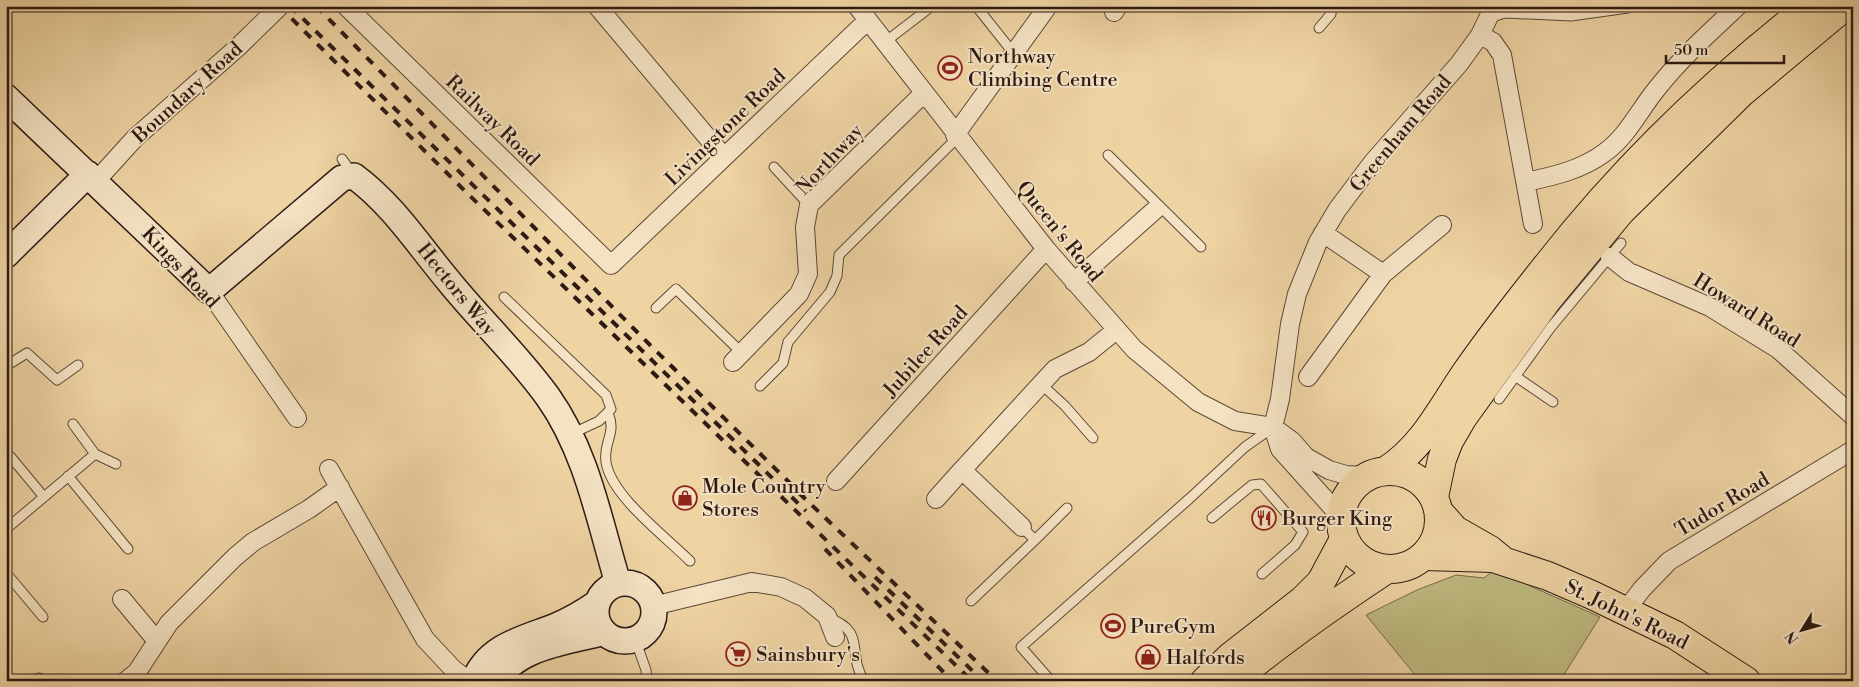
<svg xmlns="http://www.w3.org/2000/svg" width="1859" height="687" font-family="'Libre Bodoni',serif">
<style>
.green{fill:#bebb81;stroke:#766a4a}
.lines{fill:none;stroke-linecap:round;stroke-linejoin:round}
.service-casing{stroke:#5d4838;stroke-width:11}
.minor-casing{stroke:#5d4838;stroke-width:20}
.secondary-casing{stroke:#2d1a14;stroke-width:28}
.primary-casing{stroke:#2d1a14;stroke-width:30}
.trunk-casing{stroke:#2d1a14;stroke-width:30}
.service{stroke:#f4e2c3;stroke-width:9}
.minor{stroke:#f4e2c3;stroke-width:18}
.secondary{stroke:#f4e2c3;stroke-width:25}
.primary{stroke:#eed3a3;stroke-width:28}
.trunk{stroke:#eed3a3;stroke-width:28}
.rail{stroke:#2d1a14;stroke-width:4;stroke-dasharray:9 9;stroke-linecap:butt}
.minor-bridge-casing{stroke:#5d4838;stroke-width:20;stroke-linecap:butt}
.minor-bridge{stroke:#f4e2c3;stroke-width:18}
.labels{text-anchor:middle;stroke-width:4;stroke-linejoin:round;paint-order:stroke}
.poi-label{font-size:20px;fill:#2d1a14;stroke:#f4e2c3;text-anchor:start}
.street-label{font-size:20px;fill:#2d1a14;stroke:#f4e2c3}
</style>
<rect width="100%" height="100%" fill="#eed3a3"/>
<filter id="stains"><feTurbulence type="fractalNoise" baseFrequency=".004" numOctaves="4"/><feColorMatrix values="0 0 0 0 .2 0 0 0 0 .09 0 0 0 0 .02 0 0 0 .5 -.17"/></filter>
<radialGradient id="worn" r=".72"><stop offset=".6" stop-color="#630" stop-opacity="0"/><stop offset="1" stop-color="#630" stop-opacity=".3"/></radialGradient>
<path class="green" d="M 1494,570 L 1600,617 L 1560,681 L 1420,681 L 1366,615 L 1417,590 L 1456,575 L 1484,578 Z"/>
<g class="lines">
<g class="service-casing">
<path id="service" d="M 976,6 L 1015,55
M 1489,18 L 1505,13 L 1571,16 L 1628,8
M 1319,28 L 1331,14 L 1332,6
M 885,42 L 932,6
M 1108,155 L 1201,247
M 342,159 L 352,173
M 774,167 L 809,205
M 504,297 L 606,395 L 611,409 L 599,421 L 571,434
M 656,308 L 676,289 L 742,353
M 6,366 L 27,353 L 57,380 L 78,365
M 1515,376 L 1553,402
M 1041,384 L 1065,406 L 1093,438
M 760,386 L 783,363 L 788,342 L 830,292 L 837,276 L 839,255 L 957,138
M 1499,399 L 1551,327 L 1621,243
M 608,413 C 617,433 603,442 606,462 C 611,496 665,536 690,561
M 73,424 L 95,454 L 116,464
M 10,456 L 44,497
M 68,476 L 128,549
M 1212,518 L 1252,485 L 1261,484 L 1303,532 L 1295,545 L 1262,574
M 6,529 L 95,454
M 1035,540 L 1067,508
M 6,573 L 43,617
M 971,601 L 1035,540 L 1022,527
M 827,617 C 868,632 846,652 864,681
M 635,639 L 646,670 L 647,681
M 34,681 L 39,678
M 1051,681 L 1021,647 L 1189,499 L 1245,447 L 1272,428"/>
</g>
<g class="minor-casing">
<path id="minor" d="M 346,6 L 611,265 L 868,20
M 597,6 L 724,157
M 857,6 L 1046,249 L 1134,349 L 1198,402 L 1235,421 L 1273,427 L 1292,441 L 1306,457 L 1329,470 L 1346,475 L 1366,476
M 1114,12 L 1118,6
M 1480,35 L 1493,42 L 1502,55 L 1533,224
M 955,135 L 1048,6
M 96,181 L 135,138 L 238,47
M 1526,182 C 1554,176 1581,170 1604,153 C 1626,138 1639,111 1655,91 C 1679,60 1709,33 1738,6
M 1323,233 L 1383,274
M 1610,257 L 1629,272 L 1710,307 L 1778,349 L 1853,416
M 1074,282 L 1156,209
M 209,291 L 297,418
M 733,362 L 799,294 L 808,274 L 805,227 L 809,205 L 923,94
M 1308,377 L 1383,274 L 1442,225
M 329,469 L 425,639 L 453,669 L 469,681
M 836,481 L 1046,249
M 936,499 L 962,470
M 1341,517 L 1280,449 L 1273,427 L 1280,399 L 1290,324 L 1297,294 L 1318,242 L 1337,210 L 1373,162 L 1459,64 L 1480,35 L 1494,6
M 1022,527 L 962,470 L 1055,369 L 1089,352 L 1115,331
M 122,599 L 157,641
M 653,606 L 752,582 L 781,587 L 805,598 L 827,616 L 835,637
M 1626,610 L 1642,589 L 1669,561 L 1853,450
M 126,681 L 137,672 L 169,623 L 235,557 L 253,542 L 309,509 L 340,487"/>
</g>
<g class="secondary-casing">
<path id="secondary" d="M 6,97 L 209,291 L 342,178 L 354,176 C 392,204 417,243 447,279 C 479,319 518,355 548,397 C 587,452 599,520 618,583
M 6,255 L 88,174
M596 612a29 29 0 1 1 58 0a29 29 0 1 1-58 0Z
M 474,681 C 488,645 524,639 556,626 C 570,620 584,612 597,603
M 497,681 C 516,646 570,642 604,632"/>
</g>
<g class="primary-casing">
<path id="primary" d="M 1439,512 L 1455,530 L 1490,550 L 1501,559
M 1424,556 L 1493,558 L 1548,576 L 1592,595 L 1675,635 L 1746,681"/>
</g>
<g class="trunk-casing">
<path id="trunk" d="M 1387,470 C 1424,446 1442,407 1467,371 C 1493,334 1521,298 1549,263 C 1624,167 1714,81 1810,6
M1341 520a49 49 0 1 1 98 0a49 49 0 1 1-98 0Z
M 1434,497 L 1442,459 L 1449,441 L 1463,417 L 1548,299 L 1621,211 L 1741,93 L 1845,6
M 1205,681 L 1230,657 L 1303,600 L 1321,582 L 1344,539
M 1233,681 C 1282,640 1334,604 1387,569"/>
</g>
<use href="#service" class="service"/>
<use href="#minor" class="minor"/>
<use href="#secondary" class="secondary"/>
<use href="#primary" class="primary"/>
<use href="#trunk" class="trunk"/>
<path class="rail" d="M 279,6 L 468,194 L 972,681
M 290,6 L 806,511
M 316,6 L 643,338 L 804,497
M 799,493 L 997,681
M 825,549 L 952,681
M 875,577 L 983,681"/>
<g class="minor-bridge-casing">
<path id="minor-bridge" d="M 238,47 L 280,6"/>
</g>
<use href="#minor-bridge" class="minor-bridge"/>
</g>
<defs>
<g id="stadium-ring" transform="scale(1.25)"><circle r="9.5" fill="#f4e2c3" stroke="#8f2418" stroke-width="1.5"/><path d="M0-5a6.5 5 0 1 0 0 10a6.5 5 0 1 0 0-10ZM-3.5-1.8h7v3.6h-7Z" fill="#8f2418"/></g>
<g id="shop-ring" transform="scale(1.25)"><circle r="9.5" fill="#f4e2c3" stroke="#8f2418" stroke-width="1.5"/><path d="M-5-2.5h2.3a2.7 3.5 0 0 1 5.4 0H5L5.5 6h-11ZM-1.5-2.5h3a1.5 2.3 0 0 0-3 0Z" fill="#8f2418"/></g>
<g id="restaurant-ring" transform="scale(1.25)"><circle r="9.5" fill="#f4e2c3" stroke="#8f2418" stroke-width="1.5"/><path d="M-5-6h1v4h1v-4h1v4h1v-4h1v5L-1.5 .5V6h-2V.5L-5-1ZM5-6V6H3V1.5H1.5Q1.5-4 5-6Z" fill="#8f2418"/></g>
<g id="supermarket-ring" transform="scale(1.25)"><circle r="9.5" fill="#f4e2c3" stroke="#8f2418" stroke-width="1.5"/><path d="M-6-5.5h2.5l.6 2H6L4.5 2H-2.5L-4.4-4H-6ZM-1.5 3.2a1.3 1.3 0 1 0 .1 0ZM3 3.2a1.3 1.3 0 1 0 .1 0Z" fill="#8f2418"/></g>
</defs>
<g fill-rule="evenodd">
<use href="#stadium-ring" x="950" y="68"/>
<use href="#shop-ring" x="685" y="498"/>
<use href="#restaurant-ring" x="1264" y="518"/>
<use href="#stadium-ring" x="1113" y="626"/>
<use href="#supermarket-ring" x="738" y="654"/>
<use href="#shop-ring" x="1148" y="657"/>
</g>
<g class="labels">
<g class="poi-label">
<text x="968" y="63">Northway<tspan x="968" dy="23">Climbing Centre</tspan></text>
<text x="702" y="493">Mole Country<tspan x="702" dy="23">Stores</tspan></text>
<text x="1282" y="525">Burger King</text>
<text x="1130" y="633">PureGym</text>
<text x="756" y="661">Sainsbury's</text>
<text x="1166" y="664">Halfords</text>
</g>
<g class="street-label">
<text transform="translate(187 92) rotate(-42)" y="7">Boundary Road</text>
<text transform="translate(493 120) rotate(44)" y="7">Railway Road</text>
<text transform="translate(725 127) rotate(-44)" y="7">Livingstone Road</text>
<text transform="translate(1400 133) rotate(-50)" y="7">Greenham Road</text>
<text transform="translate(829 159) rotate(-47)" y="7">Northway</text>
<text transform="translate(1060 231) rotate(51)" y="7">Queen's Road</text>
<text transform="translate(181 267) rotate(47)" y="7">Kings Road</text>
<text transform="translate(457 289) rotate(51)" y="7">Hectors Way</text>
<text transform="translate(1747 310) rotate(32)" y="7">Howard Road</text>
<text transform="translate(925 351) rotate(-48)" y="7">Jubilee Road</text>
<text transform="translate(1722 504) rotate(-31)" y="7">Tudor Road</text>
<text transform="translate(1627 614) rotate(26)" y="7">St. John's Road</text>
</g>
</g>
<rect width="1859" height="687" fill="none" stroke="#eed3a3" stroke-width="25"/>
<rect x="8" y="8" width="1844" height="672" fill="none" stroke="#2d1a14" stroke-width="2.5"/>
<rect x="12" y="12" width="1834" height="662" fill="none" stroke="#2d1a14"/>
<g transform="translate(1802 630) rotate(233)" stroke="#f4e2c3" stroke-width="4" paint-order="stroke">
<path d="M0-4L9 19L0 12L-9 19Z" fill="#2d1a14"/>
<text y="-8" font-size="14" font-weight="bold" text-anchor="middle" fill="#2d1a14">N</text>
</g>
<path d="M1666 55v8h118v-8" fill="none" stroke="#2d1a14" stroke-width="2.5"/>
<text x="1674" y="55" font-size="15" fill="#2d1a14" stroke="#f4e2c3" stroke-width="4" paint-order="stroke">50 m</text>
<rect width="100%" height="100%" filter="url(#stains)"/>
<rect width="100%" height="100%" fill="url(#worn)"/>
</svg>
